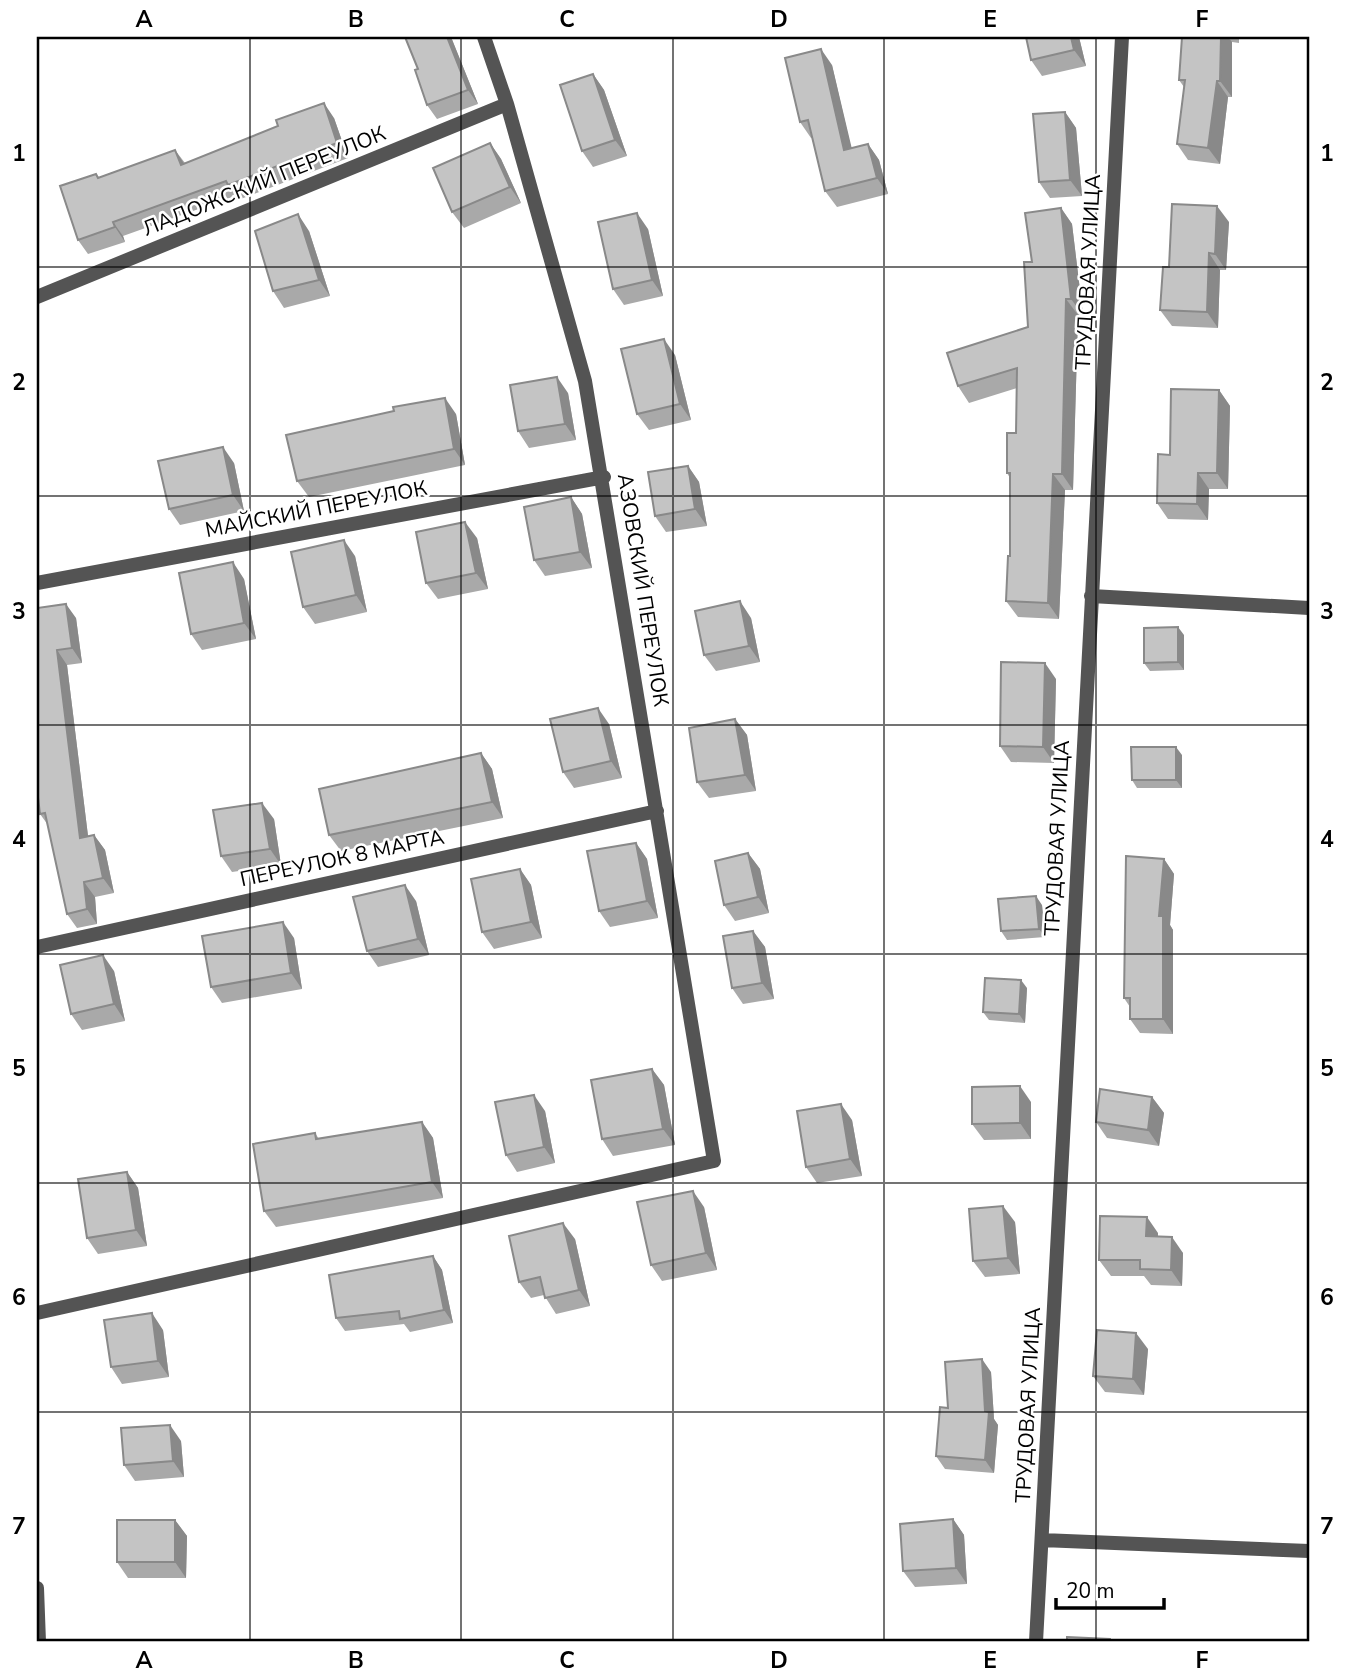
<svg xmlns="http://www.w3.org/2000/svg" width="1346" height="1679" font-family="'Nunito Sans',sans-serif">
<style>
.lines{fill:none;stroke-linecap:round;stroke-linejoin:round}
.minor{stroke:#545454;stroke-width:14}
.wall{fill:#a9a9a9}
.shaded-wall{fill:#898989}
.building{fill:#c4c4c4;stroke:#898989;stroke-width:2}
.grid{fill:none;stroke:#000;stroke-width:2;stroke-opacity:0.55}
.labels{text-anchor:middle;stroke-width:5;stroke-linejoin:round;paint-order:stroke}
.street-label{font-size:21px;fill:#000;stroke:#fff}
.neatline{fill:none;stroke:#000;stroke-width:2.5}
.grid-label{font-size:23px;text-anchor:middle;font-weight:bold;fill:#000}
</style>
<rect width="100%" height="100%" fill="#fff"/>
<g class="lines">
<path class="minor" d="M 37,297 L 507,104
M 37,583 L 604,477
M 1091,596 L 1309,608
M 37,947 L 657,811
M 37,1313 L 714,1161 L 585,381 L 507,104 L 484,37
M 1042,1540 L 1309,1551
M 37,1588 L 39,1642
M 1036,1642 L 1122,37"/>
</g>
<path class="wall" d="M 451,37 L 478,104 L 437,119 L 427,105 L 418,69 Z
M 1079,37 L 1086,66 L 1042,76 L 1031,60 Z
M 1182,37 L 1239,37 L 1239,43 L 1232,42 L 1232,97 L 1228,97 L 1220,164 L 1188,160 L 1177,144 L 1184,87 L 1179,80 Z
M 832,65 L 851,148 L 868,144 L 879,160 L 888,194 L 837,207 L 825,191 L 812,138 L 811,138 L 800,122 Z
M 593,74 L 604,90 L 627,156 L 593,167 L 582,151 Z
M 1065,112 L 1076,128 L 1082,196 L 1050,198 L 1039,182 Z
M 334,118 L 348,158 L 238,200 L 235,196 L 123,236 L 125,242 L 88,254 L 78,240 L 96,174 L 99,178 L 175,150 L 185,163 Z
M 490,143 L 501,159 L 521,203 L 464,228 L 452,212 Z
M 1061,208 L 1072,224 L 1083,315 L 1078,315 L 1073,490 L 1065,490 L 1059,619 L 1018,617 L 1006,601 L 1010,556 L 1010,478 L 1007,473 L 1016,433 L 1017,388 L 969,403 L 958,386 L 1028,327 L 1032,262 Z
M 1229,222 L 1226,270 L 1220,270 L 1218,328 L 1172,326 L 1160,310 L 1169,267 Z
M 648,229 L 663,296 L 624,305 L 613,289 Z
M 309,231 L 330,296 L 284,308 L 273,291 Z
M 675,355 L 691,420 L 649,430 L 637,414 Z
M 1219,390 L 1230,406 L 1228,489 L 1209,489 L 1208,520 L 1168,519 L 1157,503 L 1170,455 Z
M 568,393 L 576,440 L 529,448 L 518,431 Z
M 456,414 L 465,465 L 309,497 L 297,481 Z
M 234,463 L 244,511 L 180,525 L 169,509 Z
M 688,466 L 699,482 L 707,526 L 666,532 L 655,516 Z
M 571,497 L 582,514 L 592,568 L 545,576 L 534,560 Z
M 477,538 L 488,589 L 438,599 L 426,583 Z
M 355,556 L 367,612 L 315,624 L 303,607 Z
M 244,579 L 256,639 L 202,650 L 191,634 Z
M 37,608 L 76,618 L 82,663 L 67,665 L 88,836 L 94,835 L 105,850 L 114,893 L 95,897 L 97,924 L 77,928 L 67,914 L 48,825 L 40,814 Z
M 751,618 L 760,662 L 716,671 L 704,655 Z
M 1184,635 L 1184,670 L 1150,671 L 1144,663 Z
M 1056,679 L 1054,763 L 1011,762 L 1000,746 Z
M 735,719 L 747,735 L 756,791 L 709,798 L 697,782 Z
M 609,724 L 622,778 L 574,788 L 563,772 Z
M 481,753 L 492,769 L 503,818 L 341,851 L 329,835 Z
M 1182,755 L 1182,788 L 1137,788 L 1132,780 Z
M 274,819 L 281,865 L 232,872 L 221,856 Z
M 636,843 L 647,859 L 658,918 L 610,927 L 599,911 Z
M 748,853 L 760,869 L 769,913 L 735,921 L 724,905 Z
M 1164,859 L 1174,874 L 1170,925 L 1173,930 L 1173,1034 L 1140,1033 L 1130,1019 L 1130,1007 L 1124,998 Z
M 520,869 L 531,885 L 542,938 L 494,949 L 482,932 Z
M 416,901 L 429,955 L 378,967 L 367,951 Z
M 1042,905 L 1045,937 L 1007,940 L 1001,931 Z
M 753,931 L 765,947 L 774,999 L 743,1004 L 732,988 Z
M 294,938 L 302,989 L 222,1003 L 211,987 Z
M 114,971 L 125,1021 L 82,1030 L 71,1014 Z
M 1027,988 L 1025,1023 L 989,1020 L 983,1012 Z
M 652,1069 L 664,1085 L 675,1145 L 613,1156 L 602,1139 Z
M 1152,1097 L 1164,1113 L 1159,1146 L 1107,1138 L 1096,1122 Z
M 1031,1102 L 1031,1139 L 984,1140 L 972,1124 Z
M 545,1111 L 555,1163 L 517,1172 L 506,1155 Z
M 852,1120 L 862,1176 L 817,1183 L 806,1167 Z
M 422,1122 L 433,1138 L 443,1198 L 276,1227 L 264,1211 L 315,1133 L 319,1139 Z
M 127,1172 L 138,1188 L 147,1246 L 98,1254 L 87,1238 Z
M 704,1207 L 717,1270 L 662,1281 L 651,1265 Z
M 1015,1222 L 1020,1274 L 985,1277 L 973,1261 Z
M 1158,1233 L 1158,1237 L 1183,1253 L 1182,1286 L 1151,1285 L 1144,1276 L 1111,1276 L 1099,1260 Z
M 575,1239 L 590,1306 L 556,1314 L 544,1295 L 531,1298 L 519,1282 Z
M 433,1256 L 442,1270 L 453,1323 L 410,1332 L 404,1324 L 345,1331 L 336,1318 Z
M 163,1330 L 169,1377 L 122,1384 L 111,1367 Z
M 1148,1349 L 1144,1395 L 1105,1392 L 1093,1376 Z
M 991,1372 L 994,1419 L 998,1425 L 994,1473 L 945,1469 L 936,1456 L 948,1408 Z
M 181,1441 L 184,1477 L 135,1481 L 124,1465 Z
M 953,1519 L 964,1535 L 967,1584 L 915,1587 L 903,1571 Z
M 175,1520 L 187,1536 L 186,1578 L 128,1578 L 117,1562 Z"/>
<path class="shaded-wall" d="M 447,37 L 451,37 L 478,104 L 468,90 Z
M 1071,37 L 1079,37 L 1086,66 L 1074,50 Z
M 1221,37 L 1228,37 L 1232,42 L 1232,97 L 1220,81 Z
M 821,49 L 832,65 L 856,166 L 844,150 Z
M 593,74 L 604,90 L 627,156 L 615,140 Z
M 1217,81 L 1228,97 L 1220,164 L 1208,148 Z
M 324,103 L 334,118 L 348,158 L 337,143 Z
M 1065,112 L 1076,128 L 1082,196 L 1070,180 Z
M 490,143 L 501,159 L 521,203 L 510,187 Z
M 868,144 L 879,160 L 888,194 L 877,178 Z
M 175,150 L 185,165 L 181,165 Z
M 1217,206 L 1229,222 L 1226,270 L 1215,254 Z
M 1061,208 L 1072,224 L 1083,315 L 1071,299 Z
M 637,213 L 648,229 L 663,296 L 652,280 Z
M 298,214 L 309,231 L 330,296 L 319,280 Z
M 113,222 L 123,236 L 125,242 L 115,227 Z
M 1209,253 L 1220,270 L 1218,328 L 1207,312 Z
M 1066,299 L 1078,315 L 1073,490 L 1062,474 Z
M 664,339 L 675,355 L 691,420 L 680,404 Z
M 557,377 L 568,393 L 576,440 L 565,424 Z
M 1219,390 L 1230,406 L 1228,489 L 1217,473 Z
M 445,398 L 456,414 L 465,465 L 454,449 Z
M 223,447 L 234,463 L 244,511 L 233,495 Z
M 688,466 L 699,482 L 707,526 L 695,509 Z
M 1198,473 L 1209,489 L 1208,520 L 1197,504 Z
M 1053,474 L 1065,490 L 1059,619 L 1048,603 Z
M 571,497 L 582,514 L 592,568 L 580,552 Z
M 465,522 L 477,538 L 488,589 L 476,573 Z
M 344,540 L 355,556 L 367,612 L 356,595 Z
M 233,562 L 244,579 L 256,639 L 244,623 Z
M 740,601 L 751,618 L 760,662 L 749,646 Z
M 66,604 L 76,618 L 82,663 L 72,648 Z
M 1178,627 L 1184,635 L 1184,670 L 1178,662 Z
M 57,650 L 67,665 L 90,852 L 80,838 Z
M 1045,663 L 1056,679 L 1054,763 L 1043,747 Z
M 598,708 L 609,724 L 622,778 L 611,761 Z
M 735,719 L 747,735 L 756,791 L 745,775 Z
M 1176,747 L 1182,755 L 1182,788 L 1176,780 Z
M 481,753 L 492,769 L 503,818 L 492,802 Z
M 262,803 L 274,819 L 281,865 L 270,849 Z
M 94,835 L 105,850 L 114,893 L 103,878 Z
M 636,843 L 647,859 L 658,918 L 647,901 Z
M 748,853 L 760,869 L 769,913 L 758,897 Z
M 1164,859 L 1174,874 L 1170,925 L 1173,930 L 1173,1034 L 1163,1019 L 1159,916 Z
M 520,869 L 531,885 L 542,938 L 531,922 Z
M 84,882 L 95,897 L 97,924 L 87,909 Z
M 405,885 L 416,901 L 429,955 L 418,939 Z
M 1036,896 L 1042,905 L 1045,937 L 1039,929 Z
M 283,922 L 294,938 L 302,989 L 291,973 Z
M 753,931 L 765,947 L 774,999 L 762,983 Z
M 103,955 L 114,971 L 125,1021 L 114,1004 Z
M 1021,980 L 1027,988 L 1025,1023 L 1019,1014 Z
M 652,1069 L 664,1085 L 675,1145 L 663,1129 Z
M 1020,1086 L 1031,1102 L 1031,1139 L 1020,1123 Z
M 534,1095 L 545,1111 L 555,1163 L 544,1147 Z
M 1152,1097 L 1164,1113 L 1159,1146 L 1148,1130 Z
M 841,1104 L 852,1120 L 862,1176 L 850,1159 Z
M 422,1122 L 433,1138 L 443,1198 L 432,1182 Z
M 127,1172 L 138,1188 L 147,1246 L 136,1230 Z
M 693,1191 L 704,1207 L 717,1270 L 706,1253 Z
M 1003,1206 L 1015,1222 L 1020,1274 L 1008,1258 Z
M 1147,1217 L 1158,1233 L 1157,1253 L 1146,1236 Z
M 563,1223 L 575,1239 L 590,1306 L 579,1290 Z
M 1172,1237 L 1183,1253 L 1182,1286 L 1171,1270 Z
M 433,1256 L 442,1270 L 453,1323 L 444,1310 Z
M 152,1313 L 163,1330 L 169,1377 L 158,1361 Z
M 1136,1333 L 1148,1349 L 1144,1395 L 1133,1379 Z
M 982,1359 L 991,1372 L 994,1419 L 998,1425 L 994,1473 L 985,1460 L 985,1411 Z
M 170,1425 L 181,1441 L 184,1477 L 173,1461 Z
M 953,1519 L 964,1535 L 967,1584 L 956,1568 Z
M 175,1520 L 187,1536 L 186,1578 L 175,1562 Z"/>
<path class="building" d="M 405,37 L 447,37 L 468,90 L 427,105 L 415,70 L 418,69 Z
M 1026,37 L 1071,37 L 1074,50 L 1031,60 Z
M 1182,37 L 1221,37 L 1220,81 L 1217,81 L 1208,148 L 1177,144 L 1185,80 L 1179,80 Z
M 821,49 L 844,150 L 868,144 L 877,178 L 825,191 L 808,120 L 800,122 L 785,58 Z
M 593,74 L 615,140 L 582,151 L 560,85 Z
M 324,103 L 337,143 L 228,185 L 226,181 L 113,222 L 115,227 L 78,240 L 60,186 L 96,174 L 98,178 L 175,150 L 181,165 L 278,126 L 276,120 Z
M 1065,112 L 1070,180 L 1039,182 L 1033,114 Z
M 490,143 L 510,187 L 452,212 L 433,168 Z
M 1172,204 L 1217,206 L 1215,254 L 1209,253 L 1207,312 L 1160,310 L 1163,267 L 1169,267 Z
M 1061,208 L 1071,299 L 1066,299 L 1062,474 L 1053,474 L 1048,603 L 1006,601 L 1008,556 L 1010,556 L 1010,473 L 1007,473 L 1007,433 L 1016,433 L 1017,368 L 958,386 L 947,353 L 1028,327 L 1024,262 L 1032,262 L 1025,213 Z
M 637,213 L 652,280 L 613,289 L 598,222 Z
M 298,214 L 319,280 L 273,291 L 255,231 Z
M 664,339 L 680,404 L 637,414 L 621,349 Z
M 557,377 L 565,424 L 518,431 L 510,385 Z
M 1171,389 L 1219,390 L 1217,473 L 1198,473 L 1197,504 L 1157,503 L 1158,454 L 1170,455 Z
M 445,398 L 454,449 L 297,481 L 286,435 L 394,411 L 393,407 Z
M 223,447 L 233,495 L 169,509 L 158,461 Z
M 688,466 L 695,509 L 655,516 L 648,472 Z
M 571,497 L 580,552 L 534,560 L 524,507 Z
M 465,522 L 476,573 L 426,583 L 416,532 Z
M 344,540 L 356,595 L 303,607 L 291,552 Z
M 233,562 L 244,623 L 191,634 L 179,573 Z
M 740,601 L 749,646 L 704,655 L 695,611 Z
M 66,604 L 72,648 L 57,650 L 80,838 L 94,835 L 103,878 L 84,882 L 87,909 L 67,914 L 45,813 L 40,814 L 37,789 L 37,608 Z
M 1178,627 L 1178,662 L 1144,663 L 1144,628 Z
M 1001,662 L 1045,663 L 1043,747 L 1000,746 Z
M 598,708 L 611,761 L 563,772 L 550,719 Z
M 735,719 L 745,775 L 697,782 L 689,728 Z
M 1131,747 L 1176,747 L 1176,780 L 1132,780 Z
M 481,753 L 492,802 L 329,835 L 319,789 Z
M 262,803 L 270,849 L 221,856 L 213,810 Z
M 636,843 L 647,901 L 599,911 L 587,851 Z
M 748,853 L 758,897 L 724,905 L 715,861 Z
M 1126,856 L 1164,859 L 1159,916 L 1163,916 L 1163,1019 L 1130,1019 L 1130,998 L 1124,998 Z
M 520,869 L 531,922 L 482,932 L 471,879 Z
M 405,885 L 418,939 L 367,951 L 353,897 Z
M 1036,896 L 1039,929 L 1001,931 L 998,899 Z
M 283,922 L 291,973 L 211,987 L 202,936 Z
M 753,931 L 762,983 L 732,988 L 723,936 Z
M 103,955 L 114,1004 L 71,1014 L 60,965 Z
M 985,978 L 1021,980 L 1019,1014 L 983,1012 Z
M 652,1069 L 663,1129 L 602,1139 L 591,1080 Z
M 1020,1086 L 1020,1123 L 972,1124 L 972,1087 Z
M 1100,1089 L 1152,1097 L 1148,1130 L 1096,1122 Z
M 534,1095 L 544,1147 L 506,1155 L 495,1102 Z
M 841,1104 L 850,1159 L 806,1167 L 797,1111 Z
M 422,1122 L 432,1182 L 264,1211 L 253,1144 L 315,1133 L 316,1139 Z
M 127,1172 L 136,1230 L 87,1238 L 78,1179 Z
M 693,1191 L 706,1253 L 651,1265 L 637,1202 Z
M 1003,1206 L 1008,1258 L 973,1261 L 969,1209 Z
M 1100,1216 L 1147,1217 L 1146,1236 L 1172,1237 L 1171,1270 L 1140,1269 L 1140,1260 L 1099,1260 Z
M 563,1223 L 579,1290 L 545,1298 L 540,1277 L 519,1282 L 509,1236 Z
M 433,1256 L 444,1310 L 400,1319 L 399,1311 L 336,1318 L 329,1275 Z
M 152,1313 L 158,1361 L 111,1367 L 104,1320 Z
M 1097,1330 L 1136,1333 L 1133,1379 L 1093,1376 Z
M 982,1359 L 985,1411 L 989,1412 L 985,1460 L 936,1456 L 940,1407 L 948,1408 L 945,1362 Z
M 170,1425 L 173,1461 L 124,1465 L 121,1428 Z
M 953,1519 L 956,1568 L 903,1571 L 900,1524 Z
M 117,1520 L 175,1520 L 175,1562 L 117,1562 Z
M 1067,1637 L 1110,1639 L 1111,1642 L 1067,1642 Z"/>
<path class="grid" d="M 250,37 L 250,1642M 461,37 L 461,1642M 673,37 L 673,1642M 884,37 L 884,1642M 1096,37 L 1096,1642M 37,267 L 1309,267M 37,496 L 1309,496M 37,725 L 1309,725M 37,954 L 1309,954M 37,1183 L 1309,1183M 37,1412 L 1309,1412"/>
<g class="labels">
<g class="street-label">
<text transform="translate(264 181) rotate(-22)" y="7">ЛАДОЖСКИЙ ПЕРЕУЛОК</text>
<text transform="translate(1088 272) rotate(-87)" y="7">ТРУДОВАЯ УЛИЦА</text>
<text transform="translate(316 509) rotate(-11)" y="7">МАЙСКИЙ ПЕРЕУЛОК</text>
<text transform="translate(643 590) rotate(81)" y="7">АЗОВСКИЙ ПЕРЕУЛОК</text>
<text transform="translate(1057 838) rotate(-87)" y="7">ТРУДОВАЯ УЛИЦА</text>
<text transform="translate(342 858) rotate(-12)" y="7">ПЕРЕУЛОК 8 МАРТА</text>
<text transform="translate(1028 1405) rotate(-87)" y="7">ТРУДОВАЯ УЛИЦА</text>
</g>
</g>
<rect width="1346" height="1679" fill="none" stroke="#ffffff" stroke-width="77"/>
<path d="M1056 1598v10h108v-10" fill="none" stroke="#000000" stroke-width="3.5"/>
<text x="1066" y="1598" font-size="21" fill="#000000" stroke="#ffffff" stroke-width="5" paint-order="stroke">20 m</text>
<rect x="38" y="38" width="1270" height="1602" class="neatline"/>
<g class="grid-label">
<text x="144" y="27">A</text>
<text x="356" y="27">B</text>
<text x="567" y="27">C</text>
<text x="779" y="27">D</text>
<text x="990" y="27">E</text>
<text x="1202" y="27">F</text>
<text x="19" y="161">1</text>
<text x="1327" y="161">1</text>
<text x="19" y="390">2</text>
<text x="1327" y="390">2</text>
<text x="19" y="619">3</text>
<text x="1327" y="619">3</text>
<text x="19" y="847">4</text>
<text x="1327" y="847">4</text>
<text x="19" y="1076">5</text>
<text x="1327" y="1076">5</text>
<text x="19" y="1305">6</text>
<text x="1327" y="1305">6</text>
<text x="19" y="1534">7</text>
<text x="1327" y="1534">7</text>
<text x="144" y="1668">A</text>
<text x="356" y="1668">B</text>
<text x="567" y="1668">C</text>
<text x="779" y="1668">D</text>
<text x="990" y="1668">E</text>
<text x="1202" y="1668">F</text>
</g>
</svg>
